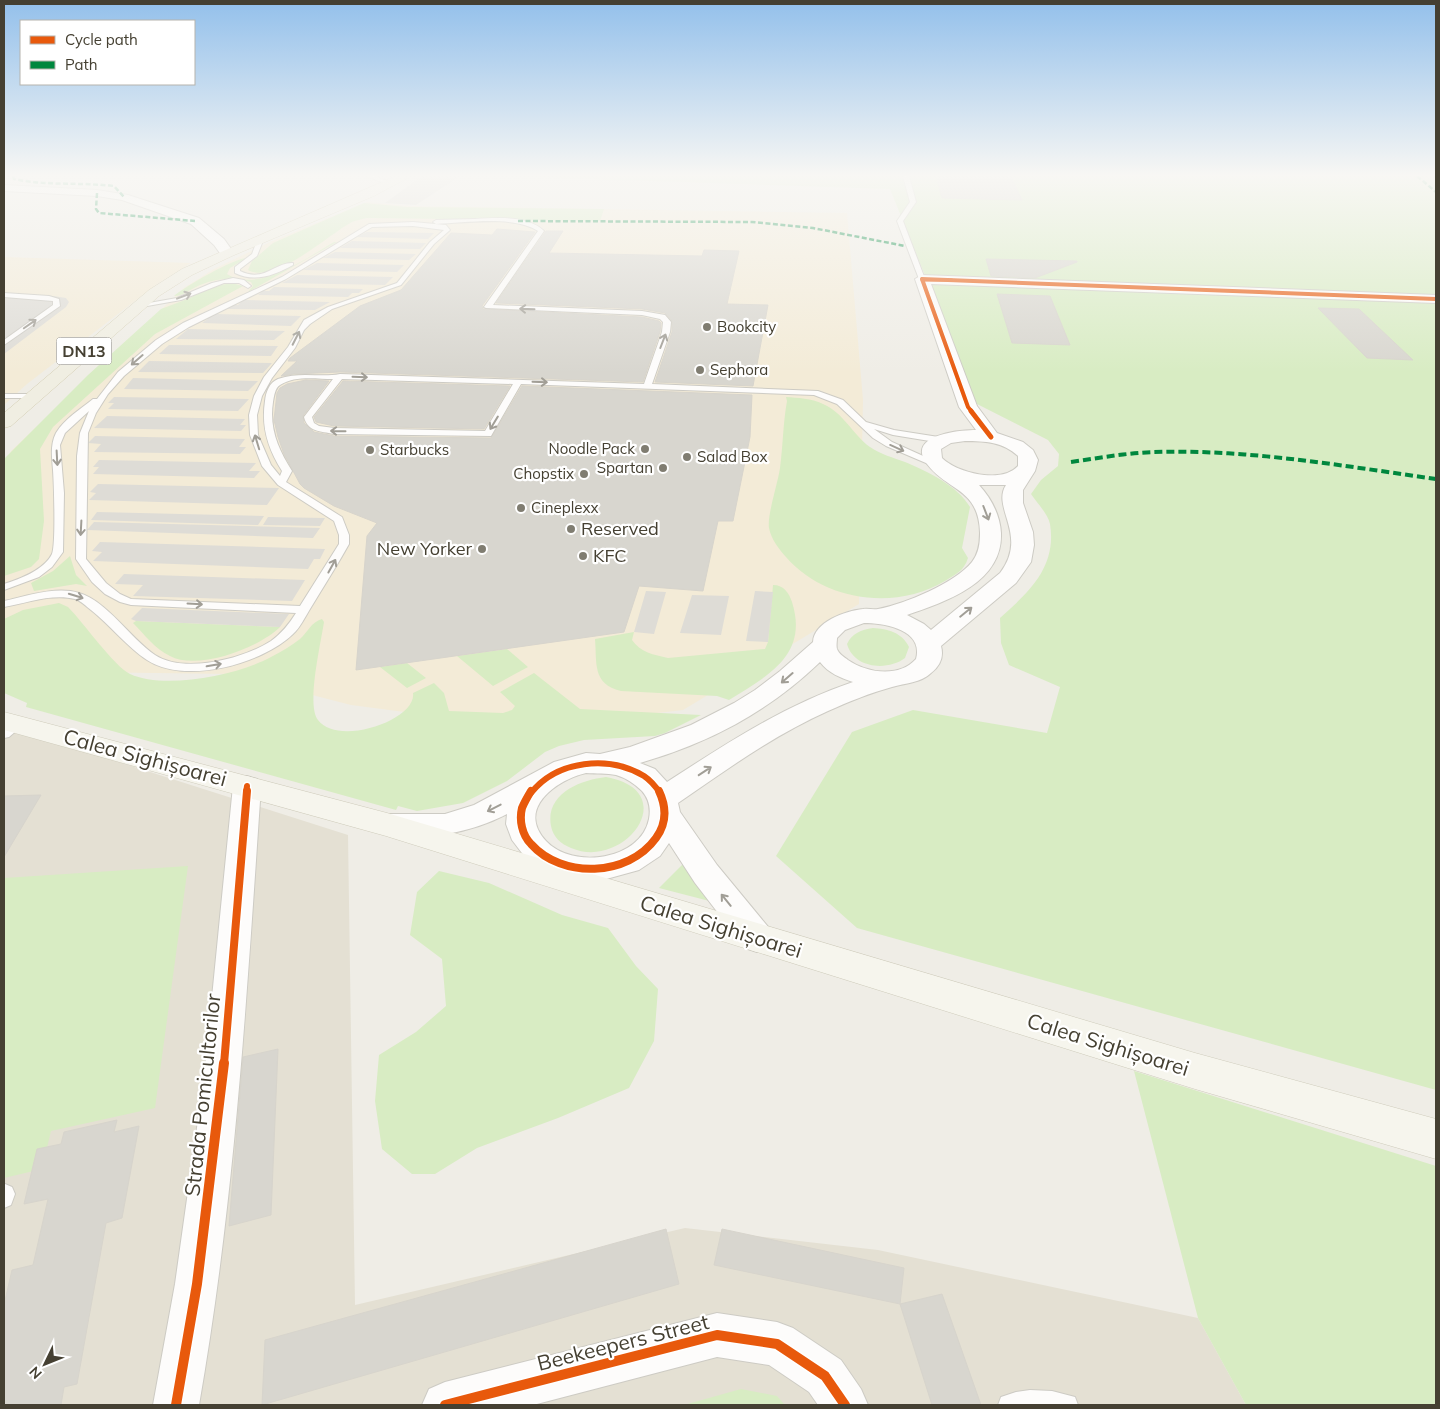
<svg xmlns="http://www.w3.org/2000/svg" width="1440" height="1409" font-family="Mulish,sans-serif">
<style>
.residential{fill:#e4e0d3}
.commercial{fill:#f3ebd7}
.green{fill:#d8ecc3}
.parking{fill:#dedcd6}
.building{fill:#d8d6cf;stroke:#d7d4cc}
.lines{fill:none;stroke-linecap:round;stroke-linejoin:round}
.lane-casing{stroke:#cdcbc4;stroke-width:2}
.street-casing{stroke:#cdcbc4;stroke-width:2}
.secondary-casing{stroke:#cfccbc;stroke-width:1}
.primary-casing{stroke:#d3cdb2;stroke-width:1}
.lane{fill:#fdfcfb;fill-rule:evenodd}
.street{fill:#fdfcfb;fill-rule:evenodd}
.secondary{fill:#f6f5ed;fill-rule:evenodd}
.primary{fill:#f0eee2;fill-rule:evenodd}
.quiet-far1{stroke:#00873e;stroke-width:2.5;stroke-dasharray:5 2.5;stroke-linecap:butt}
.quiet{stroke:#00873e;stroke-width:4;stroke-dasharray:8 4;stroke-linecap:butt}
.cycleway-far5-casing{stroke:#fff;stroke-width:4.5}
.cycleway-far4-casing{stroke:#fff;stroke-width:5.5}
.cycleway-far3-casing{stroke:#fff;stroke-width:8}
.cycleway-far2-casing{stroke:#fff;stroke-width:9}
.cycleway-far1-casing{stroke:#fff;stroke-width:11}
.cycleway-casing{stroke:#fff;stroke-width:13}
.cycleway-far5{stroke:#e8590c;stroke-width:3}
.cycleway-far4{stroke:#e8590c;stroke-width:4}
.cycleway-far3{stroke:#e8590c;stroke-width:5}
.cycleway-far2{stroke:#e8590c;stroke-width:6}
.cycleway-far1{stroke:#e8590c;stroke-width:8}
.cycleway{stroke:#e8590c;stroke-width:10}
.oneway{stroke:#a19e96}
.poi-dot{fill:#807d71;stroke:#fff;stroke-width:2}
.labels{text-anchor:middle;stroke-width:4.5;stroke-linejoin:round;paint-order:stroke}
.far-poi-label{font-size:15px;fill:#454032;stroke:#fff;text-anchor:start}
.shield{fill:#fff;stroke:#7d7970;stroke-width:1}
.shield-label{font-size:16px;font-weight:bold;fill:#454032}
.poi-label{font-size:18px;fill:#454032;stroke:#fff;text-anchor:start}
.near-street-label{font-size:21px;fill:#454032;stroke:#fff}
</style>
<rect width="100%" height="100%" fill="#efede6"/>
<path class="residential" d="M 4,728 L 12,728 L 348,835 L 355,1305 L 685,1228 L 878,1250 L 1198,1318 L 1246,1405 L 4,1405 Z"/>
<path class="commercial" d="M 367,202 L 408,206 L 847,213 L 863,400 L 859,604 L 683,710 L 528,728 L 351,705 L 231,674 L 4,671 L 4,467 L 11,451 L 184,288 L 214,269 L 270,242 Z
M 4,257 L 191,263 L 157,284 L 27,384 L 4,405 Z"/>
<path class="green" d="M 501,176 L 1436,176 L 1436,1090 L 857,928 L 776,856 L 852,732 L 913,710 L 1047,733 L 1060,687 L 1009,665 L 1001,643 L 1000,618 C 1029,592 1057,567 1050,524 C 1048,514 1037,503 1031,494 L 1041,480 L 1058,466 L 1059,454 L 1048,440 L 977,404 L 890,189 Z
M 364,203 L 407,207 L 604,209 L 600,221 L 367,218 C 362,219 357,220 352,222 C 329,234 275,285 248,270 L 252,261 L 273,243 Z
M 334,242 L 337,242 L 248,292 L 253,286 L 251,282 C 232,277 214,278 196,287 C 188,291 182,296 174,296 C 184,287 234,258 247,258 L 230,268 L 227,274 C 258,294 308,257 334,242 Z
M 231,283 L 243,286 L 155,334 L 53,427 L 40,449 L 44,521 L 39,559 L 31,567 L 4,576 L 4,459 L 88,375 L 161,309 L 190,298 L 207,288 Z
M 786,397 C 798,398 811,398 823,404 C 843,412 853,435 870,447 C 880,454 894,458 905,462 C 927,471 958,486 970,507 L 962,548 L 968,558 C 964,571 956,574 945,581 C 895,611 824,601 786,557 C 779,549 771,539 769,528 C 767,515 778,483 780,468 C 783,446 783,423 787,401 Z
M 70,556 L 76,575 L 87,586 L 76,584 L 34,591 L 31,583 L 53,571 Z
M 773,585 C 784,585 789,593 792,602 C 809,656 767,676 729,700 L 717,696 L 621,691 C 592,684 597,663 595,639 L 634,632 L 632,640 C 640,652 654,655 668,658 L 765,649 L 768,642 Z
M 59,603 L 68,607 C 83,622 114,666 130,674 C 165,690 238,675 271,657 C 281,652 291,646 300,639 C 308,632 311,622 322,619 L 324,622 C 321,643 306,705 318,720 C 338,747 417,720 413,693 L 434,683 L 444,693 L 449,711 L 503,713 L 512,710 L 515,706 L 500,692 L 534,673 L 580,709 L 701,715 L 665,733 L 655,736 L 584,740 L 559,746 L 545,752 L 507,781 L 463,803 L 417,811 L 398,806 L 396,810 L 26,707 L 27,703 L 4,693 L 4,619 L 23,610 Z
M 136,621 L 280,627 C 259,648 197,671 170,656 C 155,649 144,634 133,623 Z
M 873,628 C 887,629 902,632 909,647 L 905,658 C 888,671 854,669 847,644 C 852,633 861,630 873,628 Z
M 507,649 L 528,667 L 493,686 L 457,656 Z
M 407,663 L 426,678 L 407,688 L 380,667 Z
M 606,777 C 684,791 625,871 571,848 C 561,844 553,837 551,826 C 545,794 580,780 606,777 Z
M 686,861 L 717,903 L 659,888 Z
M 188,866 L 155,1108 L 51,1131 L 42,1169 L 4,1178 L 4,878 Z
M 439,871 L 489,883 L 562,915 L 608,928 L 636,966 L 658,989 L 654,1041 L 629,1088 L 558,1118 L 477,1148 L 435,1174 L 412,1174 L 382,1149 L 375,1101 L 379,1055 L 416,1032 L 446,1006 L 442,959 L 410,935 L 417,892 Z
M 1134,1071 L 1436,1166 L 1436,1405 L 1246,1405 L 1198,1318 Z
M 741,1389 L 777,1396 L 785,1405 L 684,1405 Z"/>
<path class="parking" d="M 422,176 L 460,176 L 416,205 L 385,203 Z
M 367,232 L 434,233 L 428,239 L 356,237 Z
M 352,241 L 426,243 L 420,249 L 340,248 Z
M 335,252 L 416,254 L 409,260 L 323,258 Z
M 317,263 L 404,265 L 397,272 L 303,270 Z
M 297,275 L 393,277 L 385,285 L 282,283 Z
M 274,287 L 363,289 L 359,293 L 352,293 L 348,297 L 258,295 L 263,291 L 269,291 Z
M 4,293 L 53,296 L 66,298 L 69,302 L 66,307 L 4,354 Z
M 243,300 L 330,302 L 315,310 L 227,309 L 233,305 L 238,305 Z
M 214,314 L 301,316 L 291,326 L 202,323 Z
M 188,329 L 285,331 L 274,340 L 176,339 Z
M 169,345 L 278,346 L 271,356 L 159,354 Z
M 149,361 L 272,363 L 263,373 L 138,372 Z
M 133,378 L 258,381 L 248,391 L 124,389 Z
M 114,397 L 249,399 L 238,411 L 108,409 L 114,403 L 108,403 Z
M 107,416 L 245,419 L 240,425 L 246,425 L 241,431 L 94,428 Z
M 95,436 L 245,439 L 239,447 L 246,447 L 240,454 L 94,452 L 101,444 L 88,443 Z
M 99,460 L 256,463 L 249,471 L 260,471 L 254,478 L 93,474 L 99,467 L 93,467 Z
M 98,484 L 279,488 L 267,505 L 89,500 L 96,493 L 90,492 Z
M 97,512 L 264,516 L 258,525 L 91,520 Z
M 268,517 L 325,518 L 320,526 L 263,525 Z
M 94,522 L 320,528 L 313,538 L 87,530 Z
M 100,542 L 325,549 L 320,559 L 314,559 L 308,569 L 93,561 L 102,552 L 92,551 Z
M 124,574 L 305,580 L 292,601 L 133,596 L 143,585 L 115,584 Z
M 646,591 L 666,592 L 654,634 L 634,632 Z
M 755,591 L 773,592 L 768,642 L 746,641 Z
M 692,595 L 729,596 L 721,635 L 680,633 Z
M 142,608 L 289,614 L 280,627 L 136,621 L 131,619 Z"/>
<path class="building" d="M 936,176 L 1011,176 L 1022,200 L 942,198 Z
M 497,229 L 535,232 L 482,306 L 483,309 L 642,317 L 659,321 L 661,323 L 660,332 L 643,382 L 340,372 L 294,374 L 281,376 L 297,361 L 288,361 L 290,358 L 360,306 L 401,290 L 451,233 L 492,235 Z
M 546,231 L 563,231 L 549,253 L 702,256 L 704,250 L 739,251 L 727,304 L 768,305 L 753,386 L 655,382 L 672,332 L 672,321 L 665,313 L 642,309 L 496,303 Z
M 986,259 L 1077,261 L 1077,262 L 1035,278 L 991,276 Z
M 997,294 L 1050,296 L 1070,345 L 1012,343 Z
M 1318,308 L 1359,309 L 1413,360 L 1367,358 Z
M 306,380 L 329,381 L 303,416 L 304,423 L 314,432 L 334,436 L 491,438 L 522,386 L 752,395 L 750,437 L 733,521 L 718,521 L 703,591 L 639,586 L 624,632 L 356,670 L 367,536 L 377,523 L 334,506 L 304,488 L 300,484 L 284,454 L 278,437 L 274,420 L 277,393 L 280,388 L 287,384 Z
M 343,381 L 510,386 L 484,429 L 334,426 L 316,422 L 314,417 Z
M 41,795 L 4,857 L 4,796 Z
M 278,1049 L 271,1215 L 229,1226 L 243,1057 Z
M 117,1120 L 114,1132 L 139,1126 L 122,1218 L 106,1223 L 77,1384 L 64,1387 L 61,1405 L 4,1405 L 4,1305 L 12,1270 L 33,1265 L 48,1199 L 24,1204 L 37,1149 L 61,1144 L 64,1132 Z
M 666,1229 L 679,1284 L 262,1405 L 265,1340 Z
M 722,1229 L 904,1268 L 900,1304 L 714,1265 Z
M 942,1294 L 981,1405 L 932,1405 L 900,1304 Z"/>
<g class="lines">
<g class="lane-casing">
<path id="lane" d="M 367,176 L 375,176 L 393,184 L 388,185 Z
M 903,176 L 909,176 L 916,202 L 903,221 L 925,279 L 922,281 L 919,279 L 897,221 L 910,202 Z
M 475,219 C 497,218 527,215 544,231 L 493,305 L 642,311 L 665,315 L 671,322 L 670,332 L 652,384 L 818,391 L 843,400 L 866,422 L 894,430 L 945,438 L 945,442 L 942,443 L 893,435 L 874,429 L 892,442 L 941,464 L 939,466 L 933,466 L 886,446 L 873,438 L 837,404 L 814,395 L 521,384 L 491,436 L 334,434 C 320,431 308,432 304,417 L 333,379 C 317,379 295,375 280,385 C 275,388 274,396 273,402 C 269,428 278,449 292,471 L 286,482 L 342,517 L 349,535 L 349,544 C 337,566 323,587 310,609 C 305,617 300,628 293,634 C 262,664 185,685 147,660 C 128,648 109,624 91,610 C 86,606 81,601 75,599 C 53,593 26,603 4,607 L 4,601 C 27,596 56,586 79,593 C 107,601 131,639 155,655 C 184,674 243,659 271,641 C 282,633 289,624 296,613 L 131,605 L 120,602 L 105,594 L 92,582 L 76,559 L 77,456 L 80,433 L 89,411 L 65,433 L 60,445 L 64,493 L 63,552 L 52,567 L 39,577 L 4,590 L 4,584 C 20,579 44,570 52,554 C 56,544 54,484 53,470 C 52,457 50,445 56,433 C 64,419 81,409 93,399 L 97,399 L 118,372 L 156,340 L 183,323 L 282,277 L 369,224 L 413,222 L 446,225 L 450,230 L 434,244 L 401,285 L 332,309 L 310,324 L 304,330 L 295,348 L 272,378 L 262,396 L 257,415 L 258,435 L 271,465 L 280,476 L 282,471 C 268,449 261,427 265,401 C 266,392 269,383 278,379 C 301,371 320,378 340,374 L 644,384 L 662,332 L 663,322 L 660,319 L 642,315 L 486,308 L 484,307 L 538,231 C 514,215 464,223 436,224 L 433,222 L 436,220 ZM 413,226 L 444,230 L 430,242 L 397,283 L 328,307 L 304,320 L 288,347 L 264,377 L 254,396 L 249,415 L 250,435 L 262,466 L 278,485 L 334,521 L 339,535 L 339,544 L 300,606 L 131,599 L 120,594 L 106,583 L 86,559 L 88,433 L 96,413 L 108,394 L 124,376 L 162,344 L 189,327 L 286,279 L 372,227 ZM 342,379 L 513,384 L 485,431 L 334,428 L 319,426 L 314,423 L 312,417 Z
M 261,236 L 264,238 L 257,256 L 240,269 L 240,271 C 264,283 275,262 293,263 L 293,265 C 275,275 255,283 235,273 L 235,267 L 252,254 L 258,238 Z
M 233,278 L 244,280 L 251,286 L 248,288 L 239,283 L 224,283 L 181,300 L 136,308 L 132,306 L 177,298 L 212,283 Z
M 4,293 L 49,296 L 59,299 L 60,306 L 4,345 L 4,340 L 53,305 L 53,301 L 4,297 Z
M 4,394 L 32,394 L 36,396 L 32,398 L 4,398 Z
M 17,721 L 23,725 L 9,737 L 4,738 L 4,728 Z
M 5,1184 L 12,1187 L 15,1194 L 11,1205 L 4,1208 Z
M 1030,1390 L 1052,1391 L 1075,1397 L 1078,1405 L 998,1405 L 1001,1397 L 1016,1392 Z"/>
</g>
<g class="street-casing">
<path id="street" d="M 4,185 L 97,190 L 128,195 L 199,218 L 224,239 L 234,253 L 227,257 L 222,256 L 214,245 L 191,224 L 122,200 L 97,196 L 4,191 Z
M 922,275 L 1436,295 L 1436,303 L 931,284 L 977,406 L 997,433 L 1023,442 L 1033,450 L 1038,460 L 1035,471 L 1023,490 L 1023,503 L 1033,532 L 1034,545 L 1031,562 L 1016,583 L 941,646 C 944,657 940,666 931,673 C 921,683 905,683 892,687 C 870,693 848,702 828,711 C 774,735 726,770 678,803 L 680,812 L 717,865 L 769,928 L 774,938 L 769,948 L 757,952 L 745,948 L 695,883 L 669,843 L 660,856 L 639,870 L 599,881 L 576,881 L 544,871 L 528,861 L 512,840 L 506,824 L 507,814 C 473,832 418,844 380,833 L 376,825 L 380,817 L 391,814 L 445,814 L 474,805 L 554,762 L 586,753 L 600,754 L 630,747 L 691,725 L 734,703 L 755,690 L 780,671 L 813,642 C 814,622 845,611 863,609 C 868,608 873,610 878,609 C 905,604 955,583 972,562 C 979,553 980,543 980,533 C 979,488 947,491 927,464 C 905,435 960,430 976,430 L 959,407 L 915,279 ZM 965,441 C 985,441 1003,442 1018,456 L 1018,466 C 1002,484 957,473 942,458 L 941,449 L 951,443 ZM 979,485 L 1006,485 C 991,508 1029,535 1000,573 L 931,630 L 924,624 L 907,615 C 945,602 1003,583 1001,533 C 1000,515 991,498 979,485 ZM 864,623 C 885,623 924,630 916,659 C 899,678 867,673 848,660 C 844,657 839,654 837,649 C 836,646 837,641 837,638 L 845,630 ZM 820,662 C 828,673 841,678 853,682 C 785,705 727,743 667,782 L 655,769 L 640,763 C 709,743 768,712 820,662 ZM 586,773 C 596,774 607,773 616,775 C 626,778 635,784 642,791 C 649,799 651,808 649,819 C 641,860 573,870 546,841 C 516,809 556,780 586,773 Z
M 247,776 L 257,779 L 261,786 C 247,993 235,1200 199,1405 L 153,1405 L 175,1284 L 204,1078 L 233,786 L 237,779 Z
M 717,1313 L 777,1322 L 793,1328 L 841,1360 L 861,1389 L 868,1405 L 818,1405 L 809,1392 L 769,1365 L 717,1357 L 533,1405 L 422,1405 L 429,1389 L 445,1382 Z"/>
</g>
<g class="secondary-casing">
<path id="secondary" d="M 4,712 L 387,813 L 1195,1053 L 1436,1119 L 1436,1159 L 1195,1089 L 386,836 L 4,730 Z"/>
</g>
<g class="primary-casing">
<path id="primary" d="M 396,176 L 411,176 L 374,196 L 232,256 L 192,275 L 159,296 L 11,426 L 4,428 L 4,413 L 149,290 L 182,269 Z"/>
</g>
<use href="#lane" class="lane"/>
<use href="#street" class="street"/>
<use href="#secondary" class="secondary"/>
<use href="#primary" class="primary"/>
<path class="quiet-far1" d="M 13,176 L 14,179 C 47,186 80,182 114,186 L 124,197
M 1417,176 L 1436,192
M 1434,176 L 1436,177
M 97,193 L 96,209 L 99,213 L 195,221
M 518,221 L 752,222 L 813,228 L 905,246"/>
<path class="quiet" d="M 1071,462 C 1099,458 1126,453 1154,452 C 1249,449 1343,466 1436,479"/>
<g class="cycleway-far5-casing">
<path id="cycleway-far5" d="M 922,280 L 952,280"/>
</g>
<g class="cycleway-far4-casing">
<path id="cycleway-far4" d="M 972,412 L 968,407 L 922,279 L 1436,299"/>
</g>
<g class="cycleway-far3-casing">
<path id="cycleway-far3" d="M 971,411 L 991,437"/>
</g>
<g class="cycleway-far2-casing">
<path id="cycleway-far2" d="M 246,793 L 247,786
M 531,793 C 557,760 609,755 644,776 C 650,780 656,787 660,793"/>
</g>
<g class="cycleway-far1-casing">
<path id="cycleway-far1" d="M 531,791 C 528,796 524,803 522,808 C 519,820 522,835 531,844 C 562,879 628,877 656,838 C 667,823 667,808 659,791
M 224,1064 L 247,791"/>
</g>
<g class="cycleway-casing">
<path id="cycleway" d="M 176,1405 L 197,1284 L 224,1063
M 445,1405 L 717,1335 L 777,1344 L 825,1376 L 845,1405"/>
</g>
<use href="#cycleway-far5" class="cycleway-far5"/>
<use href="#cycleway-far4" class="cycleway-far4"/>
<use href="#cycleway-far3" class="cycleway-far3"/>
<use href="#cycleway-far2" class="cycleway-far2"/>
<use href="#cycleway-far1" class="cycleway-far1"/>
<use href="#cycleway" class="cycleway"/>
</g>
<defs><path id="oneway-shaft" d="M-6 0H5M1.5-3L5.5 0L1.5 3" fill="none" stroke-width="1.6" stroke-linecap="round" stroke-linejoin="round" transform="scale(1.25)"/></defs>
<g class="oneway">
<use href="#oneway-shaft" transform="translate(184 296) rotate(-21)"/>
<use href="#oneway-shaft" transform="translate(527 309) rotate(-178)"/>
<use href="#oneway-shaft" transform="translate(30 324) rotate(-35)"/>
<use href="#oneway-shaft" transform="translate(296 338) rotate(-63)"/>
<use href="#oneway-shaft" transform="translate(663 341) rotate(-69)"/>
<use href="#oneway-shaft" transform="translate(137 360) rotate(139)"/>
<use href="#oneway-shaft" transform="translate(360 377) rotate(2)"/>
<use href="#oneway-shaft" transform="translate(540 382) rotate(2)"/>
<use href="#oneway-shaft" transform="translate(494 423) rotate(121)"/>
<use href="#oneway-shaft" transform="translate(338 431) rotate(-179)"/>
<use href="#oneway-shaft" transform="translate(257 442) rotate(-107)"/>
<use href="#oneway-shaft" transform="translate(897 448) rotate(24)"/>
<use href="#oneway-shaft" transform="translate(57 458) rotate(87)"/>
<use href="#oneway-shaft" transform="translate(986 513) rotate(69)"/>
<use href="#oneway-shaft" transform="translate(81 528) rotate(93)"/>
<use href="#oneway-shaft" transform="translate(332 566) rotate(-61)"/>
<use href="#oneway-shaft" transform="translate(76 596) rotate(17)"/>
<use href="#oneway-shaft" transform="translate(195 604) rotate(3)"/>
<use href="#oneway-shaft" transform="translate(966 612) rotate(-39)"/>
<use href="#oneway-shaft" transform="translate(214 665) rotate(-10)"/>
<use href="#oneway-shaft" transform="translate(787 678) rotate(139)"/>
<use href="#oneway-shaft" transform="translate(705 771) rotate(-33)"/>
<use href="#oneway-shaft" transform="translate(494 808) rotate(153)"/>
<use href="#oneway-shaft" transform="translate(726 900) rotate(-129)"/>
</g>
<linearGradient id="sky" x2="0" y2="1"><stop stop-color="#93c0eb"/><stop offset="0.47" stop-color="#f8f7f4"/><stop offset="1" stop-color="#f8f7f4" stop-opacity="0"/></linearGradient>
<rect width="1440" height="373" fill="url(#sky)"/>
<g class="poi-dot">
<circle cx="707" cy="327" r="5"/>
<circle cx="700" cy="370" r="5"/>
<circle cx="645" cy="449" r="5"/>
<circle cx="370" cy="450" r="5"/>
<circle cx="687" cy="457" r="5"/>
<circle cx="663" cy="468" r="5"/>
<circle cx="584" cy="474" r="5"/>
<circle cx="521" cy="508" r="5"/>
<circle cx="571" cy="529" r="5"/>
<circle cx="482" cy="549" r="5"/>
<circle cx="583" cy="556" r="5"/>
</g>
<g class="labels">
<g class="far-poi-label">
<text x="717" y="332">Bookcity</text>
<text x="710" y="375">Sephora</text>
<text x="635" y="454" text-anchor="end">Noodle Pack</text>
<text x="380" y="455">Starbucks</text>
<text x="697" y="462">Salad Box</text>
<text x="653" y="473" text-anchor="end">Spartan</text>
<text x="574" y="479" text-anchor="end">Chopstix</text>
<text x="531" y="513">Cineplexx</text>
</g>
<rect class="shield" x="56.5" y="337.5" width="55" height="27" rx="4"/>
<g class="shield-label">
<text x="84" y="357">DN13</text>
</g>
<g class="poi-label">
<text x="581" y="535">Reserved</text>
<text x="472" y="555" text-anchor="end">New Yorker</text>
<text x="593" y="562">KFC</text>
</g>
<g class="near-street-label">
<text transform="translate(145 758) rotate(15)" y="7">Calea Sighișoarei</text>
<text transform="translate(721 927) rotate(17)" y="7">Calea Sighișoarei</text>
<text transform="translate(1108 1045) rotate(17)" y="7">Calea Sighișoarei</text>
<text transform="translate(203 1095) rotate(-84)" y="7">Strada Pomicultorilor</text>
<text transform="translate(623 1343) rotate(-14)" y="7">Beekeepers Street</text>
</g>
</g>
<rect width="1440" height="1409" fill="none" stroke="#454032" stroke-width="10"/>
<rect x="20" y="20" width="175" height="65" fill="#ffffff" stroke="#b5b3ad"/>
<rect x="30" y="36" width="25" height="8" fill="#e8590c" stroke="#b5b3ad"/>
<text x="65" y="45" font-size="15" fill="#454032">Cycle path</text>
<rect x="30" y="61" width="25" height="8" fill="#00873e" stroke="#b5b3ad"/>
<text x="65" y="70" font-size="15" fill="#454032">Path</text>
<g transform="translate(45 1364) rotate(227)" stroke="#ffffff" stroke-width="4" paint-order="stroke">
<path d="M0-4L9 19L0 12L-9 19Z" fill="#454032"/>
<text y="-8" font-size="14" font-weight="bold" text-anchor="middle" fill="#454032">N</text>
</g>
</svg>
